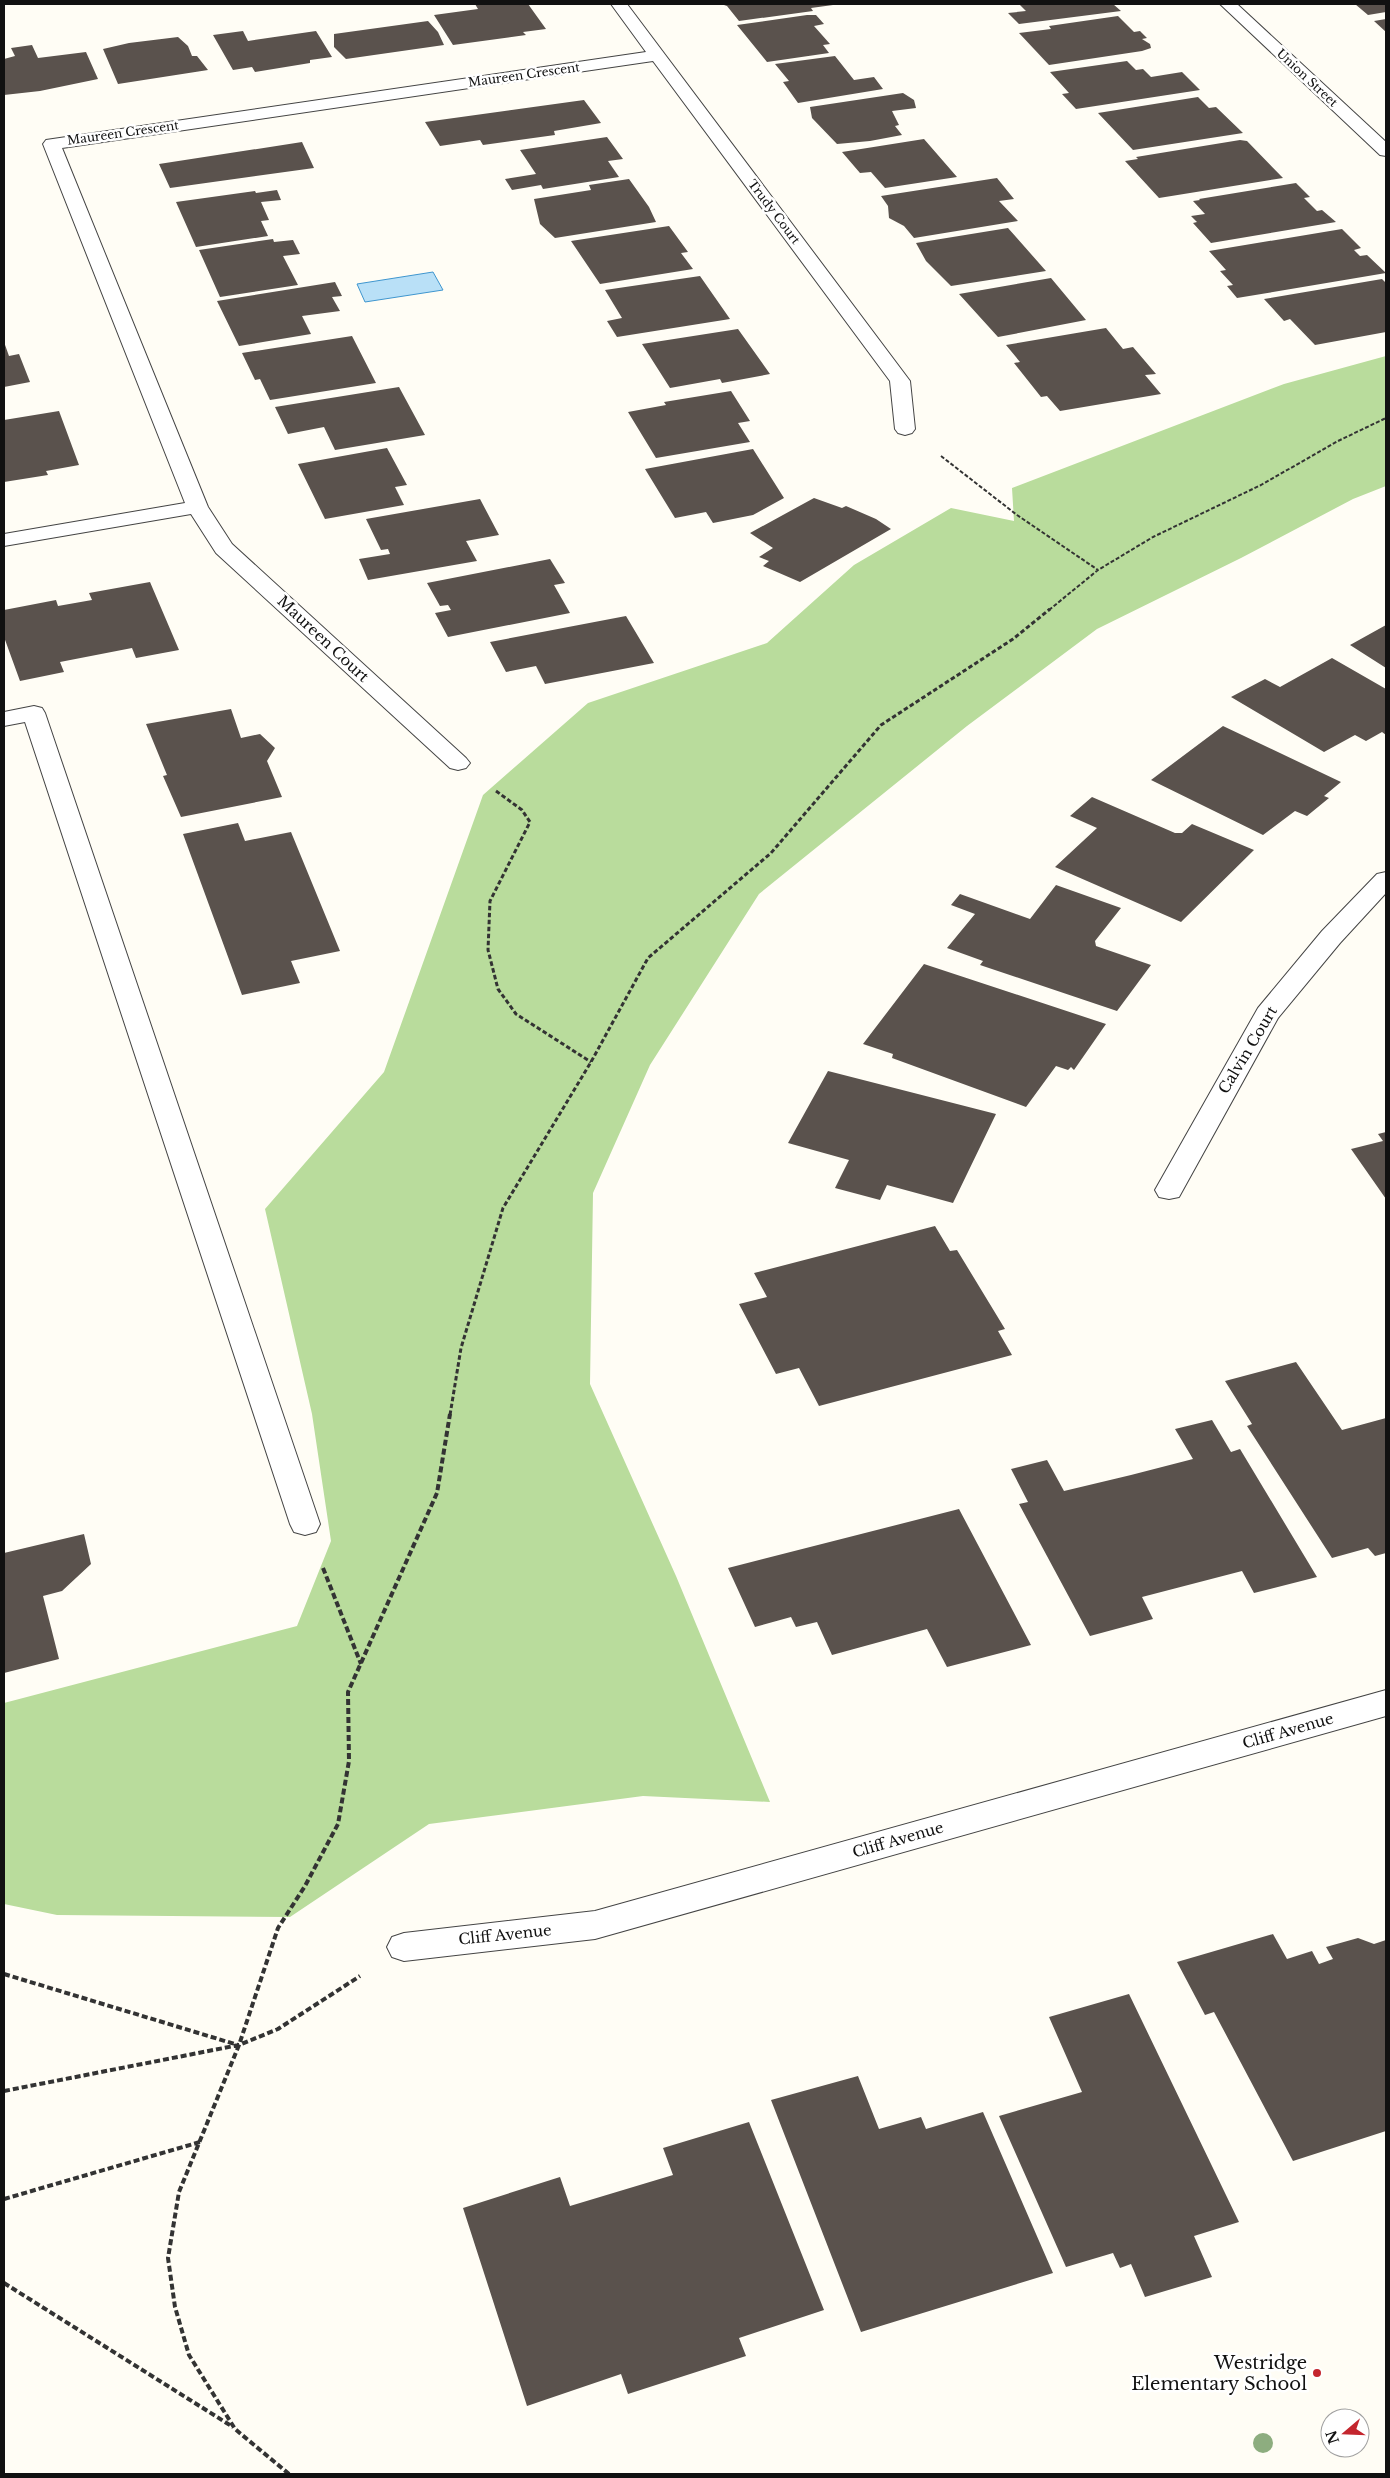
<svg xmlns="http://www.w3.org/2000/svg" width="1390" height="2478" font-family="'Libre Baskerville',serif">
<style>
.forest{fill:#b9dc9c}
.water{fill:#b9e0f7;stroke:#3f96cf}
.building{fill:#5a524d}
.lines{fill:none;stroke-linecap:round;stroke-linejoin:round}
.service-casing{stroke:#444;stroke-width:2}
.minor-casing{stroke:#444;stroke-width:2}
.path-far2{stroke:#333;stroke-width:2;stroke-dasharray:4 2;stroke-linecap:butt}
.path-far1{stroke:#333;stroke-width:3;stroke-dasharray:4.5 2.5;stroke-linecap:butt}
.path{stroke:#333;stroke-width:4;stroke-dasharray:6 3;stroke-linecap:butt}
.service{fill:#fff;fill-rule:evenodd}
.minor{fill:#fff;fill-rule:evenodd}
.tree{fill:#8dad7f}
.poi-dot{fill:#c4262e;stroke:#fff;stroke-width:2}
.labels{text-anchor:middle;stroke-width:5;stroke-linejoin:round;paint-order:stroke}
.far-street-label{font-size:12px;fill:#111;stroke:#fff}
.street-label{font-size:15px;fill:#111;stroke:#fff}
.near-poi-label{font-size:18px;fill:#111;stroke:#fff;text-anchor:end}
</style>
<rect width="100%" height="100%" fill="#fffdf5"/>
<path class="forest" d="M 1386,356 L 1386,486 L 1353,499 L 1241,558 L 1097,629 L 967,726 L 759,894 L 650,1065 L 593,1193 L 590,1384 L 676,1576 L 770,1802 L 643,1796 L 429,1824 L 290,1917 L 57,1915 L 4,1904 L 4,1703 L 297,1626 L 331,1541 L 312,1414 L 265,1209 L 384,1072 L 483,795 L 588,703 L 767,643 L 854,565 L 951,508 L 1014,521 L 1012,488 L 1284,384 Z"/>
<path class="water" d="M 433,272 L 443,290 L 365,302 L 357,284 Z"/>
<path class="building" d="M 475,4 L 528,4 L 546,29 L 523,32 L 526,35 L 453,45 L 434,15 L 478,9 Z
M 721,4 L 833,4 L 833,5 L 811,8 L 813,11 L 739,21 L 727,6 Z
M 1019,4 L 1113,4 L 1121,11 L 1019,24 L 1008,13 L 1026,11 Z
M 1355,4 L 1386,4 L 1386,12 L 1368,15 Z
M 807,15 L 816,15 L 824,24 L 814,26 L 830,44 L 823,45 L 829,53 L 767,62 L 737,25 Z
M 1118,16 L 1134,32 L 1140,31 L 1147,38 L 1142,39 L 1150,44 L 1151,48 L 1142,51 L 1049,65 L 1019,33 L 1051,29 L 1049,26 Z
M 1386,19 L 1386,32 L 1374,21 Z
M 428,21 L 438,32 L 444,45 L 346,59 L 334,47 L 334,34 Z
M 243,31 L 248,41 L 316,31 L 332,57 L 310,60 L 310,63 L 255,72 L 252,67 L 233,70 L 213,35 Z
M 178,37 L 188,46 L 192,56 L 197,56 L 208,70 L 118,84 L 103,49 L 129,43 Z
M 32,45 L 38,58 L 86,52 L 98,79 L 40,91 L 4,95 L 4,59 L 15,56 L 11,48 Z
M 835,56 L 854,80 L 874,77 L 883,89 L 798,103 L 783,82 L 789,81 L 775,64 Z
M 1127,61 L 1136,70 L 1143,69 L 1151,77 L 1182,72 L 1200,90 L 1076,109 L 1062,94 L 1069,93 L 1050,72 Z
M 903,93 L 914,100 L 916,108 L 892,111 L 899,125 L 895,126 L 902,135 L 870,141 L 837,144 L 812,118 L 810,107 Z
M 1198,97 L 1209,108 L 1216,107 L 1243,133 L 1133,150 L 1098,113 Z
M 584,100 L 601,123 L 554,131 L 555,135 L 483,145 L 480,140 L 440,146 L 425,122 Z
M 607,137 L 623,159 L 608,161 L 619,177 L 543,189 L 541,185 L 512,190 L 505,179 L 536,174 L 520,150 Z
M 924,139 L 957,177 L 885,188 L 871,172 L 860,173 L 842,152 Z
M 1240,140 L 1247,141 L 1283,178 L 1159,198 L 1125,161 L 1138,159 L 1136,157 Z
M 302,142 L 314,168 L 170,188 L 159,164 Z
M 997,178 L 1014,199 L 999,201 L 1018,221 L 914,238 L 904,226 L 889,218 L 888,206 L 881,196 Z
M 629,179 L 649,207 L 656,222 L 555,238 L 540,224 L 534,199 L 591,190 L 589,185 Z
M 1296,183 L 1310,197 L 1304,198 L 1317,211 L 1322,210 L 1336,222 L 1211,243 L 1193,223 L 1197,222 L 1191,216 L 1205,214 L 1193,201 L 1200,200 L 1199,199 Z
M 277,190 L 281,200 L 261,202 L 269,220 L 261,221 L 268,236 L 196,247 L 176,202 L 255,191 L 256,193 Z
M 669,226 L 688,252 L 681,253 L 693,269 L 600,284 L 571,241 Z
M 1008,228 L 1046,271 L 951,286 L 926,261 L 916,243 Z
M 1342,229 L 1361,248 L 1354,250 L 1360,256 L 1367,255 L 1386,273 L 1237,298 L 1227,286 L 1233,285 L 1220,271 L 1226,270 L 1209,251 Z
M 273,239 L 274,242 L 293,240 L 300,254 L 283,256 L 298,285 L 220,297 L 199,250 Z
M 700,276 L 730,319 L 617,337 L 607,321 L 622,318 L 605,290 Z
M 1051,278 L 1086,320 L 998,337 L 959,294 Z
M 1382,279 L 1386,283 L 1386,332 L 1315,345 L 1290,319 L 1284,321 L 1264,299 Z
M 335,282 L 342,296 L 332,297 L 340,311 L 302,316 L 311,334 L 239,346 L 217,301 Z
M 1106,328 L 1123,349 L 1133,347 L 1156,374 L 1145,375 L 1161,394 L 1060,411 L 1047,396 L 1041,397 L 1014,363 L 1020,362 L 1006,345 Z
M 738,329 L 770,374 L 722,383 L 720,379 L 670,388 L 642,344 Z
M 352,336 L 376,383 L 270,400 L 260,379 L 255,380 L 242,353 Z
M 4,342 L 9,356 L 19,354 L 30,382 L 4,387 Z
M 399,387 L 425,435 L 335,450 L 324,427 L 288,434 L 275,407 Z
M 731,391 L 750,421 L 738,423 L 750,442 L 656,458 L 628,412 L 666,405 L 664,402 Z
M 59,411 L 79,465 L 46,471 L 48,475 L 4,482 L 4,420 Z
M 387,448 L 407,485 L 395,487 L 404,505 L 325,519 L 298,464 Z
M 753,449 L 784,498 L 753,515 L 713,523 L 706,512 L 675,518 L 645,469 Z
M 814,498 L 842,508 L 846,506 L 876,519 L 891,529 L 800,582 L 763,566 L 769,561 L 759,557 L 773,548 L 750,533 Z
M 480,499 L 499,535 L 466,541 L 477,561 L 368,580 L 359,559 L 390,554 L 388,549 L 381,550 L 366,519 Z
M 550,559 L 565,583 L 554,585 L 570,613 L 448,637 L 435,613 L 451,610 L 448,605 L 440,606 L 427,583 Z
M 150,582 L 179,650 L 136,658 L 132,648 L 60,662 L 64,672 L 20,681 L 4,637 L 4,610 L 56,600 L 58,606 L 92,600 L 89,593 Z
M 626,616 L 654,663 L 545,684 L 536,666 L 506,672 L 490,642 Z
M 1386,625 L 1386,668 L 1350,645 Z
M 1332,658 L 1386,689 L 1386,735 L 1382,732 L 1366,741 L 1355,735 L 1324,752 L 1231,697 L 1265,679 L 1280,687 Z
M 231,709 L 241,738 L 260,734 L 275,748 L 267,761 L 282,797 L 181,817 L 163,776 L 167,775 L 146,724 Z
M 1223,726 L 1341,782 L 1324,796 L 1329,798 L 1307,816 L 1295,811 L 1263,835 L 1151,780 Z
M 1092,797 L 1175,833 L 1182,833 L 1192,824 L 1254,850 L 1181,922 L 1055,867 L 1097,828 L 1070,816 Z
M 238,823 L 245,841 L 291,832 L 340,951 L 291,961 L 300,983 L 242,995 L 183,834 Z
M 1056,885 L 1121,908 L 1095,941 L 1096,946 L 1151,965 L 1117,1011 L 980,965 L 983,961 L 947,948 L 975,914 L 951,905 L 960,894 L 1030,919 Z
M 924,964 L 1106,1024 L 1074,1070 L 1071,1067 L 1068,1070 L 1056,1066 L 1026,1107 L 892,1058 L 893,1054 L 863,1044 Z
M 828,1071 L 996,1114 L 953,1203 L 887,1185 L 880,1200 L 835,1188 L 849,1160 L 788,1143 Z
M 1386,1132 L 1386,1199 L 1351,1149 L 1383,1141 L 1378,1134 Z
M 935,1226 L 950,1251 L 957,1250 L 1005,1329 L 998,1331 L 1012,1355 L 819,1406 L 799,1368 L 776,1374 L 739,1304 L 767,1297 L 754,1273 Z
M 1296,1362 L 1342,1430 L 1386,1418 L 1386,1553 L 1375,1556 L 1368,1548 L 1332,1558 L 1247,1426 L 1252,1424 L 1225,1381 Z
M 1212,1420 L 1231,1452 L 1240,1449 L 1317,1577 L 1254,1593 L 1242,1571 L 1142,1597 L 1153,1619 L 1090,1636 L 1019,1504 L 1028,1502 L 1011,1469 L 1047,1460 L 1064,1491 L 1131,1475 L 1193,1459 L 1175,1429 Z
M 959,1509 L 1031,1645 L 947,1667 L 927,1629 L 832,1655 L 817,1622 L 796,1627 L 791,1617 L 755,1627 L 728,1568 Z
M 84,1534 L 91,1564 L 62,1591 L 43,1596 L 59,1659 L 4,1673 L 4,1553 Z
M 1273,1934 L 1287,1959 L 1312,1951 L 1319,1964 L 1333,1959 L 1326,1947 L 1358,1938 L 1374,1944 L 1386,1940 L 1386,2131 L 1293,2161 L 1214,2012 L 1205,2015 L 1177,1962 Z
M 1129,1994 L 1239,2222 L 1194,2236 L 1212,2277 L 1145,2297 L 1131,2264 L 1120,2268 L 1113,2253 L 1066,2267 L 999,2116 L 1082,2092 L 1049,2017 Z
M 858,2076 L 879,2129 L 921,2117 L 926,2129 L 983,2112 L 1053,2273 L 861,2332 L 771,2100 Z
M 749,2122 L 824,2310 L 739,2338 L 746,2356 L 628,2394 L 621,2374 L 527,2406 L 463,2208 L 560,2177 L 570,2206 L 673,2175 L 663,2148 Z"/>
<g class="lines">
<g class="service-casing">
<path id="service" d="M 34,706 L 42,708 L 45,713 L 320,1524 L 316,1532 L 305,1535 L 294,1532 L 290,1524 L 25,722 L 4,726 L 4,712 Z"/>
</g>
<g class="minor-casing">
<path id="minor" d="M 611,4 L 627,4 L 907,377 L 910,381 L 915,429 L 912,433 L 905,435 L 898,433 L 895,429 L 890,381 L 653,61 L 62,148 L 208,507 L 232,544 L 466,758 L 470,763 L 466,768 L 458,770 L 450,768 L 216,553 L 191,514 L 4,546 L 4,534 L 185,503 L 43,144 L 46,140 L 646,52 Z
M 1220,4 L 1237,4 L 1386,142 L 1386,156 L 1380,155 Z
M 1386,872 L 1386,893 L 1340,943 L 1278,1018 L 1179,1197 L 1169,1199 L 1159,1197 L 1155,1190 L 1258,1008 L 1322,931 L 1377,874 Z
M 1386,1690 L 1386,1716 L 595,1939 L 404,1961 L 392,1957 L 387,1947 L 392,1937 L 404,1933 L 595,1911 Z"/>
</g>
<path class="path-far2" d="M 941,456 L 1017,515 L 1098,570
M 1049,610 L 1098,570 L 1153,537 L 1261,485 L 1338,441 L 1386,418"/>
<path class="path-far1" d="M 496,791 L 522,810 L 530,822 L 490,901 L 488,950 L 498,989 L 516,1014 L 591,1062
M 450,1415 L 461,1348 L 503,1208 L 591,1062 L 648,958 L 771,853 L 881,725 L 1013,639 L 1050,609"/>
<path class="path" d="M 323,1568 L 361,1664
M 4,1974 L 238,2045
M 4,2091 L 239,2045 L 278,2029 L 360,1976
M 4,2199 L 200,2142
M 4,2283 L 233,2427
M 289,2474 L 235,2429 L 189,2355 L 175,2307 L 168,2258 L 179,2192 L 239,2045 L 278,1928 L 305,1886 L 338,1824 L 349,1761 L 348,1692 L 437,1493 L 450,1414"/>
<use href="#service" class="service"/>
<use href="#minor" class="minor"/>
</g>
<circle class="tree" cx="1263" cy="2443" r="10"/>
<circle class="poi-dot" cx="1317" cy="2373" r="5"/>
<g class="labels">
<g class="far-street-label">
<text transform="translate(524 75) rotate(-8)" y="4">Maureen Crescent</text>
<text transform="translate(1307 78) rotate(43)" y="4">Union Street</text>
<text transform="translate(123 133) rotate(-8)" y="4">Maureen Crescent</text>
<text transform="translate(774 212) rotate(53)" y="4">Trudy Court</text>
</g>
<g class="street-label">
<text transform="translate(323 639) rotate(43)" y="5">Maureen Court</text>
<text transform="translate(1248 1050) rotate(-59)" y="5">Calvin Court</text>
<text transform="translate(1288 1731) rotate(-16)" y="5">Cliff Avenue</text>
<text transform="translate(898 1840) rotate(-16)" y="5">Cliff Avenue</text>
<text transform="translate(505 1935) rotate(-6)" y="5">Cliff Avenue</text>
</g>
<g class="near-poi-label">
<text x="1307" y="2369">Westridge<tspan x="1307" dy="21">Elementary School</tspan></text>
</g>
</g>
<rect width="1390" height="2478" fill="none" stroke="#111111" stroke-width="10"/>
<g transform="translate(1345 2433) rotate(251)"><circle r="24" fill="#ffffff" stroke="#a0a0a0"/>
<path d="M0-4L9 19L0 12L-9 19Z" fill="#c4262e"/>
<text y="-8" font-size="14" font-weight="bold" text-anchor="middle" fill="#111111">N</text>
</g>
</svg>
